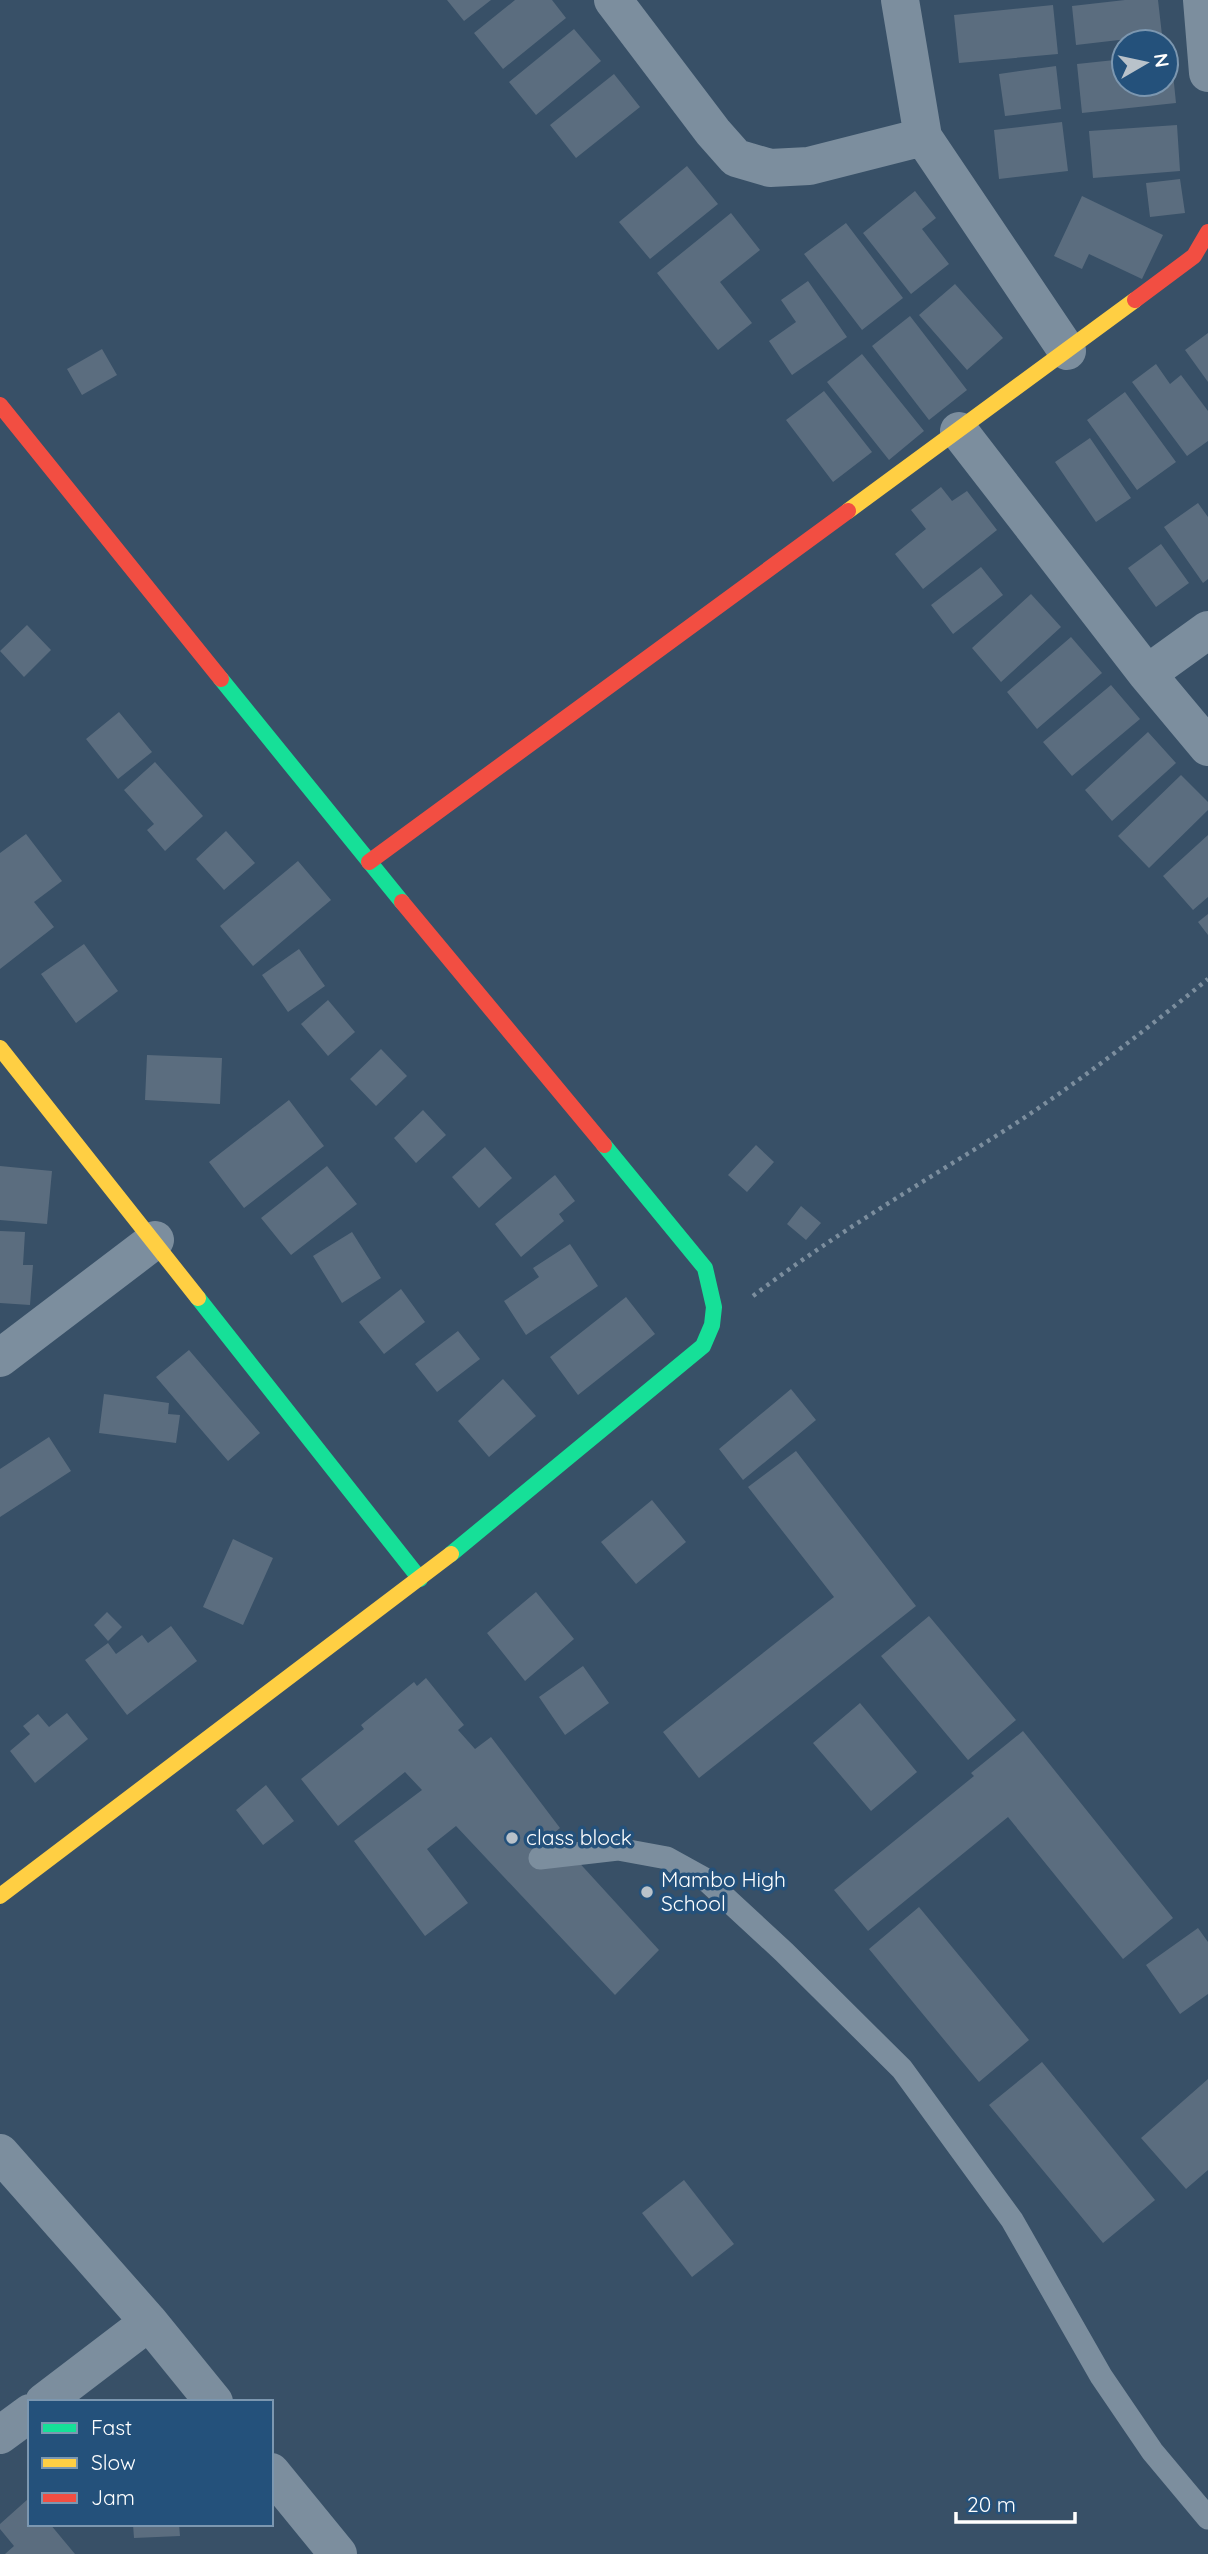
<svg xmlns="http://www.w3.org/2000/svg" width="1208" height="2554" font-family="Quicksand,sans-serif">
<style>
.building{fill:#5b6d7f}
.lines{fill:none;stroke-linecap:round;stroke-linejoin:round}
.path{stroke:#7c8e9e;stroke-width:4.5;stroke-dasharray:3.5 5;stroke-linecap:butt}
.lane{stroke:#7c8e9e;stroke-width:23}
.street{stroke:#7c8e9e;stroke-width:38}
.fast{stroke:#16e098;stroke-width:16}
.slow{stroke:#ffcf43;stroke-width:16}
.jam{stroke:#f24e42;stroke-width:16}
.poi-dot{fill:#b9c2ca;stroke:#24517b;stroke-width:2.5}
.labels{text-anchor:middle;stroke-width:7;stroke-linejoin:round;paint-order:stroke}
.poi-label{font-size:21px;fill:#fff;stroke:#24517b;text-anchor:start}
</style>
<rect width="100%" height="100%" fill="#385067"/>
<path class="building" d="M 447,0 L 491,0 L 464,21 Z
M 515,0 L 552,0 L 566,18 L 503,69 L 474,33 Z
M 1125,0 L 1158,0 L 1162,35 L 1076,45 L 1072,6 Z
M 1053,5 L 1058,54 L 959,63 L 954,15 Z
M 574,29 L 601,61 L 536,115 L 509,82 Z
M 1171,54 L 1176,103 L 1082,113 L 1077,64 L 1124,59 L 1124,84 L 1166,84 L 1166,55 Z
M 1056,66 L 1061,109 L 1005,116 L 999,74 Z
M 614,74 L 640,107 L 576,158 L 550,125 Z
M 1062,122 L 1068,171 L 999,179 L 994,130 Z
M 1177,125 L 1180,171 L 1093,178 L 1089,131 Z
M 687,166 L 718,204 L 650,259 L 619,222 Z
M 1180,179 L 1185,213 L 1150,217 L 1146,183 Z
M 915,191 L 936,218 L 922,229 L 949,264 L 911,294 L 863,233 Z
M 1082,196 L 1163,235 L 1142,279 L 1089,254 L 1082,269 L 1054,256 Z
M 731,213 L 760,250 L 720,282 L 752,323 L 718,350 L 657,273 Z
M 846,223 L 903,298 L 862,330 L 804,254 Z
M 808,281 L 847,337 L 792,375 L 769,341 L 796,322 L 781,300 Z
M 955,284 L 1003,338 L 967,370 L 919,315 Z
M 910,316 L 967,390 L 929,420 L 872,346 Z
M 1208,333 L 1208,382 L 1185,350 Z
M 102,349 L 117,375 L 82,395 L 67,369 Z
M 862,354 L 924,431 L 889,460 L 827,382 Z
M 1156,364 L 1170,384 L 1181,375 L 1208,411 L 1208,441 L 1187,456 L 1132,382 Z
M 824,391 L 872,452 L 833,482 L 786,420 Z
M 1125,392 L 1176,462 L 1137,490 L 1087,420 Z
M 1090,438 L 1131,498 L 1096,522 L 1055,462 Z
M 941,487 L 952,501 L 967,491 L 997,530 L 923,589 L 895,554 L 926,529 L 911,510 Z
M 1198,503 L 1208,517 L 1208,579 L 1203,583 L 1164,527 Z
M 1161,544 L 1189,583 L 1156,607 L 1128,568 Z
M 981,567 L 1003,595 L 953,634 L 931,605 Z
M 1031,594 L 1061,627 L 1001,682 L 972,648 Z
M 27,625 L 51,650 L 24,677 L 0,651 Z
M 1071,637 L 1102,673 L 1037,729 L 1007,692 Z
M 1111,685 L 1140,719 L 1072,776 L 1043,742 Z
M 119,712 L 152,752 L 118,779 L 86,739 Z
M 1148,732 L 1176,763 L 1112,821 L 1085,790 Z
M 155,762 L 203,816 L 165,851 L 147,830 L 154,824 L 124,790 Z
M 1181,775 L 1208,802 L 1208,810 L 1149,868 L 1118,836 Z
M 226,831 L 255,863 L 224,890 L 196,859 Z
M 26,834 L 62,881 L 34,902 L 54,927 L 0,969 L 0,853 Z
M 1208,835 L 1208,897 L 1193,910 L 1163,876 Z
M 298,861 L 331,900 L 253,966 L 220,926 Z
M 1208,914 L 1208,935 L 1198,922 Z
M 84,944 L 118,991 L 76,1023 L 41,974 Z
M 299,949 L 325,986 L 288,1012 L 262,975 Z
M 328,1000 L 355,1032 L 328,1056 L 301,1024 Z
M 381,1049 L 407,1076 L 376,1106 L 350,1079 Z
M 147,1055 L 222,1058 L 220,1104 L 145,1100 Z
M 289,1100 L 324,1146 L 244,1208 L 209,1162 Z
M 423,1110 L 446,1135 L 416,1163 L 394,1138 Z
M 756,1145 L 774,1162 L 747,1192 L 728,1175 Z
M 485,1147 L 512,1178 L 479,1208 L 452,1177 Z
M 0,1166 L 52,1171 L 47,1224 L 0,1220 Z
M 327,1166 L 357,1204 L 291,1255 L 261,1218 Z
M 555,1175 L 575,1201 L 559,1214 L 564,1221 L 521,1257 L 495,1224 Z
M 801,1206 L 821,1223 L 806,1240 L 787,1224 Z
M 0,1231 L 25,1232 L 23,1265 L 33,1265 L 30,1305 L 0,1303 Z
M 352,1232 L 381,1278 L 342,1303 L 313,1256 Z
M 570,1244 L 598,1286 L 526,1335 L 504,1301 L 539,1277 L 533,1268 Z
M 401,1289 L 425,1322 L 384,1354 L 359,1322 Z
M 626,1297 L 655,1334 L 578,1395 L 550,1357 Z
M 458,1331 L 480,1359 L 437,1392 L 415,1364 Z
M 189,1350 L 260,1433 L 228,1461 L 156,1377 Z
M 503,1379 L 536,1416 L 489,1457 L 458,1421 Z
M 791,1389 L 816,1420 L 743,1480 L 719,1449 Z
M 104,1394 L 169,1403 L 168,1414 L 180,1415 L 176,1443 L 99,1433 Z
M 49,1437 L 71,1471 L 0,1517 L 0,1469 Z
M 796,1451 L 916,1606 L 699,1778 L 663,1732 L 834,1597 L 748,1487 Z
M 652,1500 L 686,1542 L 636,1584 L 601,1542 Z
M 233,1539 L 273,1558 L 243,1625 L 203,1607 Z
M 536,1592 L 574,1639 L 525,1681 L 487,1633 Z
M 107,1612 L 122,1627 L 108,1641 L 94,1625 Z
M 929,1616 L 1016,1720 L 968,1760 L 881,1656 Z
M 171,1626 L 197,1661 L 127,1715 L 85,1660 L 108,1643 L 116,1654 L 142,1635 L 148,1643 Z
M 583,1666 L 609,1703 L 565,1735 L 539,1697 Z
M 426,1678 L 464,1725 L 458,1730 L 475,1749 L 491,1737 L 560,1828 L 553,1834 L 659,1950 L 615,1995 L 456,1826 L 427,1849 L 468,1903 L 425,1936 L 354,1841 L 422,1790 L 405,1772 L 338,1826 L 301,1779 L 364,1729 L 361,1725 L 414,1682 L 417,1686 Z
M 860,1703 L 917,1772 L 871,1811 L 813,1743 Z
M 67,1713 L 88,1739 L 35,1783 L 10,1751 L 30,1734 L 23,1726 L 38,1714 L 49,1727 Z
M 1023,1731 L 1173,1918 L 1123,1959 L 1008,1817 L 868,1931 L 834,1890 L 974,1776 L 971,1773 Z
M 266,1785 L 294,1821 L 263,1845 L 236,1810 Z
M 919,1907 L 1029,2040 L 979,2082 L 869,1949 Z
M 1198,1928 L 1208,1942 L 1208,1994 L 1180,2014 L 1146,1965 Z
M 1042,2062 L 1155,2200 L 1103,2243 L 989,2105 Z
M 1208,2079 L 1208,2170 L 1186,2189 L 1141,2138 Z
M 684,2180 L 734,2244 L 692,2277 L 642,2213 Z
M 28,2499 L 30,2524 L 50,2524 L 75,2554 L 5,2554 L 14,2546 L 0,2529 L 0,2524 Z
M 133,2524 L 179,2524 L 180,2536 L 134,2538 Z"/>
<g class="lines">
<path class="path" d="M 753,1296 C 834,1234 922,1183 1007,1129 C 1078,1083 1143,1032 1208,979"/>
<path class="lane" d="M 540,1858 L 618,1849 L 667,1858 L 705,1879 L 784,1952 L 902,2069 L 1012,2220 L 1101,2376 L 1152,2451 L 1208,2518"/>
<path class="street" d="M 613,0 L 713,132 L 736,158 L 770,168 L 809,166 L 923,137
M 900,0 L 923,137 L 1067,351
M 1202,0 L 1208,73
M 959,431 L 1147,674 L 1208,747
M 1147,674 L 1208,630
M 0,1358 L 155,1240
M 0,2153 L 149,2322 L 214,2402
M 44,2402 L 149,2322
M 0,2435 L 30,2413
M 271,2472 L 338,2554"/>
<path class="fast" d="M 221,679 L 402,902
M 198,1298 L 420,1579
M 451,1554 L 703,1346 L 712,1325 L 714,1307 L 705,1268 L 604,1145"/>
<path class="slow" d="M 848,511 L 1135,300
M 0,1048 L 198,1298
M 0,1896 L 451,1554"/>
<path class="jam" d="M 1135,300 L 1194,256 L 1208,232
M 0,405 L 221,679
M 369,862 L 848,511
M 402,902 L 604,1145"/>
</g>
<g class="poi-dot">
<circle cx="512" cy="1838" r="7"/>
<circle cx="647" cy="1892" r="7"/>
</g>
<g class="labels">
<g class="poi-label">
<text x="526" y="1845">class block</text>
<text x="661" y="1887">Mambo High<tspan x="661" dy="24">School</tspan></text>
</g>
</g>
<rect x="28" y="2400" width="245" height="126" fill="#24517b" stroke="#7c97b0" stroke-width="2"/>
<rect x="42" y="2423" width="35" height="10" fill="#16e098" stroke="#7c97b0" stroke-width="2"/>
<text x="91" y="2435" font-size="21" fill="#ffffff">Fast</text>
<rect x="42" y="2458" width="35" height="10" fill="#ffcf43" stroke="#7c97b0" stroke-width="2"/>
<text x="91" y="2470" font-size="21" fill="#ffffff">Slow</text>
<rect x="42" y="2493" width="35" height="10" fill="#f24e42" stroke="#7c97b0" stroke-width="2"/>
<text x="91" y="2505" font-size="21" fill="#ffffff">Jam</text>
<g transform="translate(1145 63) rotate(81)"><circle r="33" fill="#24517b" stroke="#7c97b0" stroke-width="2"/>
<path d="M0-5L12 26L0 18L-12 26Z" fill="#b9c2ca"/>
<text y="-10" font-size="19" font-weight="bold" text-anchor="middle" fill="#ffffff">N</text>
</g>
<path d="M956 2512v10h119v-10" fill="none" stroke="#ffffff" stroke-width="3.5"/>
<text x="967" y="2512" font-size="21" fill="#ffffff" stroke="#24517b" stroke-width="5" paint-order="stroke">20 m</text>
</svg>
